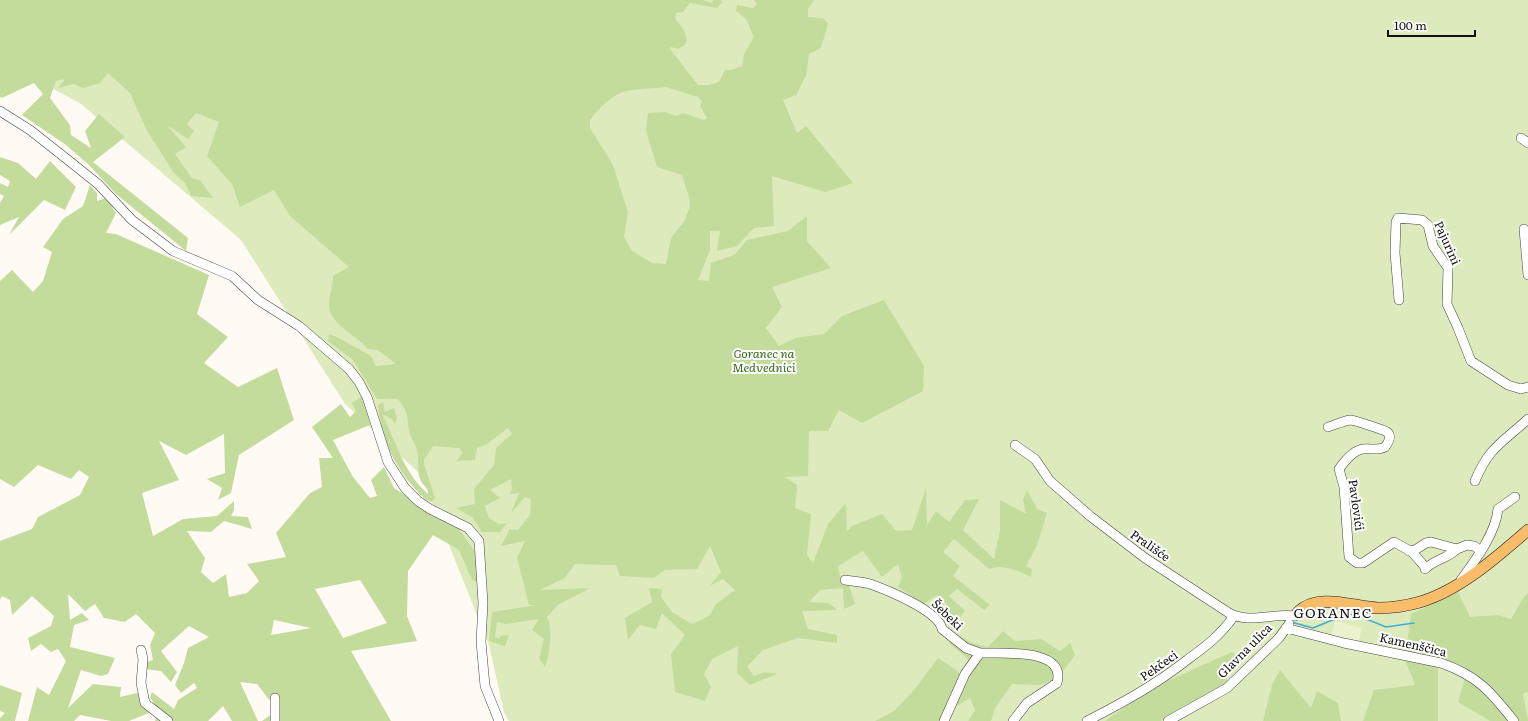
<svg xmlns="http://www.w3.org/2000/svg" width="1528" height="721" font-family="Literata,serif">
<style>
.green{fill:#ddebbc}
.forest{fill:#c4dc9b;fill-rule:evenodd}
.pitch{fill:#ecf2ce}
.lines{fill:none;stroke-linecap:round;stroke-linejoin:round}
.stream{stroke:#3eafcf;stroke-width:1.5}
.minor-casing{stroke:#444;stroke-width:10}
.major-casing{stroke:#222;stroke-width:12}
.minor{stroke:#fff;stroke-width:9}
.major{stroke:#f9bd6a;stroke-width:11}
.labels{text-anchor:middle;stroke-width:4;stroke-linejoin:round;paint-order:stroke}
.street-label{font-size:12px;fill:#111;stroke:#fff}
.park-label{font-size:12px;font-style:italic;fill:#3c6a1f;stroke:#fff}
.quarter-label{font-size:14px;letter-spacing:1px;fill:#111;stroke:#fff}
</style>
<rect width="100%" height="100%" fill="#fffbf4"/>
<path class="green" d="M 0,0 L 1528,0 L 1528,721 L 509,721 L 504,712 L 489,645 L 421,475 L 345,404 L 241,240 L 81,104 L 0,60 Z"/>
<path class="forest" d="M 0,0 L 703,0 L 712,3 L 713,0 L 721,0 L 722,2 L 717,8 L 690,3 L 683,12 L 676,13 L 675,18 C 681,27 690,34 685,45 L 678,49 L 671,47 L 670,49 L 698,85 L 708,85 L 719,82 L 725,70 L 731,70 L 742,66 L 744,54 L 754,37 L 746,19 L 736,11 L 737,5 L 753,8 L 757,4 L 754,0 L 814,0 L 808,9 L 808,17 L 823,18 L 828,24 L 821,48 L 809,54 L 806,76 L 796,95 L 783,100 L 797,133 L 806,126 L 853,183 L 825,192 L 772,176 L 774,226 L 754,228 L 737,246 L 717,251 L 720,231 L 710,231 L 710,250 L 698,280 L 709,281 L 711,263 L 734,255 L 747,240 L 788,231 L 807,216 L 807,241 L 831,268 L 772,287 L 782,307 L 766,328 L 779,346 L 795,338 L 824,334 L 842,316 L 884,300 L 924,366 L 923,391 L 862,423 L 839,410 L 828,431 L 809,431 L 808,476 L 785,477 L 797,485 L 795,508 L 811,514 L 807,555 L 813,563 L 828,524 L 846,503 L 847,531 L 852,526 L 882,514 L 896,531 L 912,530 L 926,488 L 927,525 L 936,511 L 949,522 L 965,500 L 979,499 L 963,530 L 994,559 L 1000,530 L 1000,500 L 1026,514 L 1023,500 L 1027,490 L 1037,509 L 1047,513 L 1037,545 L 1026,566 L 1032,569 L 1031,577 C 1019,571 1002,563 989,569 L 954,539 L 943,552 L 960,566 L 953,576 L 990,605 L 984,610 L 957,589 L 949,596 L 965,611 L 958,620 L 940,611 L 947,604 L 937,595 L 924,604 L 898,587 L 902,577 L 898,564 L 882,577 L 863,551 L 838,566 L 841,581 L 849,585 L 855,604 L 844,609 L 843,588 L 820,590 L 809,602 L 829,603 L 837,610 L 802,611 L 808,629 L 837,635 L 837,643 L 798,638 L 763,650 L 747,667 L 754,676 L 765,672 L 777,674 L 750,685 L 737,673 L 738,646 L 712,659 L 704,674 L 711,687 L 705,701 L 675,692 L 671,654 L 685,635 L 662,613 L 656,629 L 640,625 L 628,640 L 625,618 L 652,602 L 649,588 L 662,589 L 661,597 L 672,612 L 692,624 L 709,616 L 716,604 L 735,590 L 723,579 L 710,586 L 721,572 L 710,546 L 697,569 L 665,570 L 654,578 L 620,576 L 616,565 L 575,564 L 565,578 L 540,590 L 590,588 L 558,605 L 547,617 C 554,625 549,657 545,667 L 539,658 L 544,639 L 532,630 L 539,619 L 506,624 L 497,622 L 495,637 L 499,639 L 501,636 L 509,635 L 505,646 L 489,641 L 492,612 L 537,605 L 529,605 L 517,558 L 525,541 L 501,546 L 510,529 L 518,530 L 530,515 L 531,499 L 525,497 L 511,513 L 519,493 L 509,494 L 512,489 L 511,479 L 490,490 L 500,498 L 485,506 L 489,518 L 499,524 L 507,523 L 500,532 L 482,532 L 472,517 L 456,508 L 475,504 L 474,489 L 494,465 L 496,448 L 512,434 L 508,428 L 487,444 L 477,448 L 475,460 L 456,461 L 463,453 L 459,448 L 433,446 L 424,460 L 424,464 L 435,498 L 431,502 L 425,499 C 397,472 382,444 378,405 L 383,402 L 385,412 L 394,408 L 397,417 L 395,424 L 392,419 L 382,414 L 386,422 C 398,448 406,475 428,494 L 428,489 C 413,477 421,467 417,451 C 416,445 412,440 410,434 C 406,416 410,415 398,399 L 377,399 L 353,360 L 328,341 L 329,334 L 337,337 L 371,356 L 376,366 L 396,364 L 378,350 L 368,349 C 357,335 328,324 329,304 C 329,294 333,286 333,276 L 349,267 L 290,216 L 274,190 L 240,207 L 232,184 L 207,156 L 219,122 L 196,113 L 187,124 L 194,131 L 188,139 L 167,125 L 186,147 L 175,154 L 192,178 L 200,180 L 213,198 L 191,196 L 185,183 L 174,173 L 147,131 L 130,93 L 108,73 L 100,83 L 83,88 L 74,84 L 58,88 L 65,79 L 56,81 L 50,98 L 70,125 L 71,135 L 91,148 L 85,131 L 99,114 L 125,137 L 93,162 L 188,238 L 186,251 L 116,194 L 89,165 L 66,145 L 22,115 L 43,94 L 34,83 L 2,98 L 0,97 ZM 666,87 L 698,97 L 702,101 L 700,106 L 707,118 L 704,120 L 683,113 L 676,116 L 665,112 L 648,113 L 646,130 L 657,167 L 682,175 L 689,197 L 690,206 L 685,220 L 671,238 L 666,264 L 652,263 L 632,251 L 624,237 L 628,212 L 613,165 L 590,128 L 590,120 C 601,106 614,92 632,90 C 643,88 654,89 666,87 Z
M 0,157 L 18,163 L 36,179 L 50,161 L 76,187 L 65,210 L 44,200 L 9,235 L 19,217 L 0,225 L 0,203 L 4,196 L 0,194 L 0,183 L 8,187 L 10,181 L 0,175 Z
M 90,185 L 97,193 L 97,201 L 106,198 L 116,213 L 106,233 L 116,234 L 209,275 L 197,314 L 228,337 L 204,363 L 238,387 L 277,368 L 294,420 L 239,455 L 231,493 L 218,500 L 222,488 L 207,479 L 225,473 L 224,434 L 186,455 L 159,441 L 179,480 L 142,493 L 153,536 L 183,519 L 217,516 L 234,501 L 234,510 L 231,516 L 248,517 L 252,529 L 224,521 L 211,532 L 187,531 L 205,558 L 201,572 L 213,583 L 226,574 L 229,597 L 247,593 L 259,581 L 247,564 L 286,557 L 276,533 L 310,493 L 322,487 L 319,458 L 333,458 L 312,427 L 341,404 L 350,417 L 356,411 L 352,403 L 362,396 L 370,425 L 333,440 L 353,477 L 370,498 L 377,496 L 371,480 L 384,467 L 394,488 L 459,529 L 475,552 L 480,583 L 472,580 L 459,550 L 433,535 L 408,571 L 407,616 L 417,641 L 351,651 L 391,721 L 262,721 L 277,710 L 257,684 L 240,682 L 258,721 L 232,721 L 223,706 L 208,721 L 155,721 L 158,710 L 150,697 L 152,692 L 174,709 L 178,700 L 197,688 L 194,683 L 181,693 L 175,685 L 184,663 L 188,648 L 209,637 L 189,626 L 161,651 L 177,672 L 171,682 L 161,671 L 144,669 L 143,663 L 153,660 L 150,645 L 155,633 L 136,614 L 125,622 L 104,618 L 95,604 L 85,611 L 68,594 L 70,620 L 82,613 L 89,620 L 74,625 L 70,647 L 115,658 L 108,674 L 101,676 L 81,670 L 68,708 L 93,684 L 121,687 L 120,697 L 145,691 L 151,712 L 129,721 L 111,721 L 80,715 L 74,721 L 28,721 L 37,687 L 49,695 L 66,661 L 58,649 L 51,652 L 41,644 L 31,651 L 28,638 L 51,626 L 54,616 L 32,596 L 12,615 L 10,600 L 2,596 L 0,600 L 0,541 L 32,529 L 38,517 L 80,495 L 89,477 L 79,470 L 71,479 L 38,465 L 14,487 L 0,479 L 0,281 L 12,270 L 33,292 L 43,281 L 52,252 L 43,247 L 63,219 L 83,206 ZM 360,580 L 387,623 L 343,638 L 315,589 ZM 274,620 L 311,628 L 271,635 Z
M 1458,592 L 1470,617 L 1497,615 L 1511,619 L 1522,600 L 1528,593 L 1528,692 L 1523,693 L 1528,721 L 1490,721 L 1458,702 L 1465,677 L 1438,666 L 1438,721 L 1363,721 L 1374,690 L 1415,685 L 1405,660 L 1411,614 Z
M 1003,631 L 1015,641 L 1041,639 L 1060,651 L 1070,643 L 1075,655 L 1059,677 L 1040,685 L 1012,684 L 995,708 L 991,721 L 968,721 L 975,710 L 970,698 L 947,712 L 940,721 L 875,721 L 894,711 L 914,690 L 938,658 L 959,672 L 961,691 L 976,666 L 949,643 L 957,635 L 973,643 L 988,647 Z
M 1232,652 L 1239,657 L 1221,670 L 1228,681 L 1213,693 L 1185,705 L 1161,721 L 1105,721 L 1154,687 Z
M 1280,670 L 1311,708 L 1317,691 L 1338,703 L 1341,721 L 1263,721 L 1272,685 Z
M 0,685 L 22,693 L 15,721 L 0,721 L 0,718 L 5,713 L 0,711 Z"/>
<path class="pitch" d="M 1335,621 L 1362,628 L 1358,643 L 1331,636 Z"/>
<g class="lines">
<path class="stream" d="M 1291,622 L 1313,628 L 1342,616 L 1354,614 L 1386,627 L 1414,623"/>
<g class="minor-casing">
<path id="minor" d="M 0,111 L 30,130 L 68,160 L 98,184 L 132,220 L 173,251 L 232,276 L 258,300 L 299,326 L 349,369 L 359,382 L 367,397 L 388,462 L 405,488 L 418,501 L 430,509 L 468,528 L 479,541 L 483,603 L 481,642 L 485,686 L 499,721
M 1521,138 L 1528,143
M 1524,229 L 1528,275
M 1399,300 L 1395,253 L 1396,222 L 1398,218 L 1422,220 L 1428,225 L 1433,246 L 1448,268 L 1447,304 L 1458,328 L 1471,361 L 1508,385 L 1521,389 L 1528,387
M 1328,427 C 1335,425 1343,421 1350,420 C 1354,420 1384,430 1387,432 C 1392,436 1388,443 1385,447 C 1377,451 1371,448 1363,449 C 1354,450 1344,462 1339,469 L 1344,487 L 1349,557 L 1357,563 L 1363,563 L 1394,542 L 1412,552 L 1426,568
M 1015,445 L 1035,459 L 1050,481 L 1090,516 L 1145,558 L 1229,613 C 1249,624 1273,613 1295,616
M 1475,481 C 1489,447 1502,443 1528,419
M 1409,551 L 1415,550 L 1426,543 L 1431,542 L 1457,549 L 1467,545 L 1474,546 L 1481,551
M 1425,569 C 1435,559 1447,559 1457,549
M 845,580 C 853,581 863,582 870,584 C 887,590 939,611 942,629 L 966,648 L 980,653 L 965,674 L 944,721
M 1461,580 C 1475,561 1496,533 1498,509 L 1515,497
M 1286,628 L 1344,643 L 1441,663 C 1478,676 1490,691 1514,721
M 141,650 L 143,659 L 141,683 L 145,703 L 168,721
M 980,653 C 1000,654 1067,647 1057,683 L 1027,703 L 1013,721
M 275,721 L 275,698
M 1087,721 C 1124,702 1155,685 1187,660 C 1206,646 1220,636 1234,616
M 1168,721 L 1227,688 L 1279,638 L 1289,624"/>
</g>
<g class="major-casing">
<path id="major" d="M 1298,612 C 1319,592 1353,607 1378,608 C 1392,608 1406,606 1420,602 C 1460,590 1497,557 1528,530"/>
</g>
<use href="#minor" class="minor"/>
<use href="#major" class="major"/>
</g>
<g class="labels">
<g class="street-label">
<text transform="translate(1447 243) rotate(66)" y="4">Pajurini</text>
<text transform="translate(1356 505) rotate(82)" y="4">Pavlovići</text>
<text transform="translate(1150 546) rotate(35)" y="4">Prališće</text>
<text transform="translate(947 615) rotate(44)" y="4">Šebeki</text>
<text transform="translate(1413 645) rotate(13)" y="4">Kamenščica</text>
<text transform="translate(1245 651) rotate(-45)" y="4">Glavna ulica</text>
<text transform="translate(1159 666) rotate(-35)" y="4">Pekčeci</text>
</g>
<g class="park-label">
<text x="764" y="358">Goranec na<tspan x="764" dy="14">Medvednici</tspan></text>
</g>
<g class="quarter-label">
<text x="1333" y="618">GORANEC</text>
</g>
</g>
<path d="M1388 30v6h87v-6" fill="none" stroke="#111111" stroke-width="2"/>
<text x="1394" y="30" font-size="12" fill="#111111" stroke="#ffffff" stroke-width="3" paint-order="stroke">100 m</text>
</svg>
